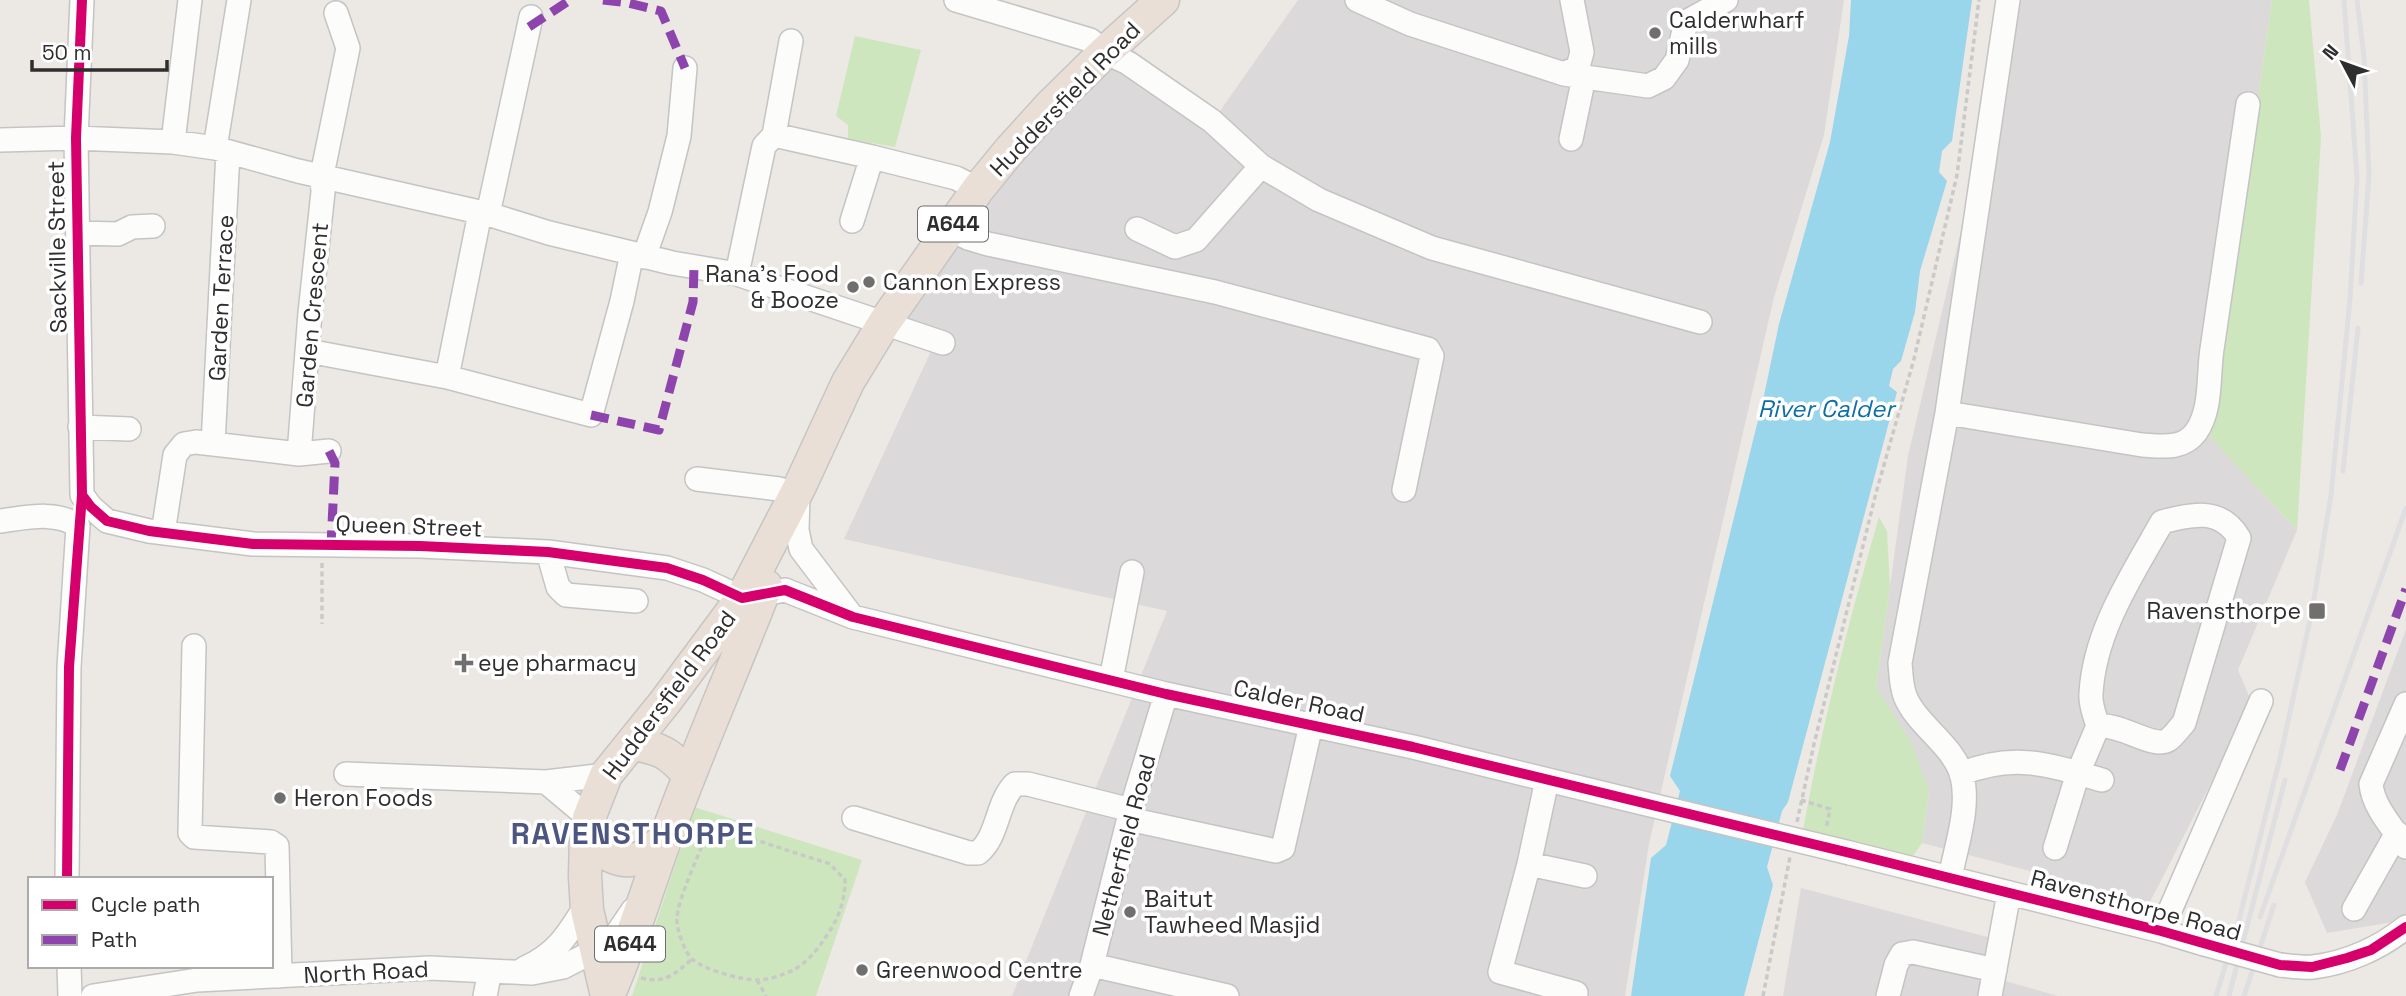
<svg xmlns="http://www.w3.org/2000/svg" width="2406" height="996" font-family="'Space Grotesk',sans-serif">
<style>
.industrial{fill:#dcd9db}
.green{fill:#cee6be}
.water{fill:#99d6ec}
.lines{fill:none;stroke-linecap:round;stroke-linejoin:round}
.minor-casing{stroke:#c5c4c5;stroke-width:26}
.highway-casing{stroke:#c6c5c4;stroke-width:35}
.path{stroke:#c9c9c8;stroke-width:3.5;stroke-dasharray:5 3.5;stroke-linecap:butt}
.minor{stroke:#fcfcfb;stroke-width:23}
.highway{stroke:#eadfd6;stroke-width:32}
.rail{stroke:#dfdfe1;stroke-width:5}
.minor-bridge-casing{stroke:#c5c4c5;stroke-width:26;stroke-linecap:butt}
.minor-bridge{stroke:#fcfcfb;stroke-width:23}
.quiet{stroke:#8e44ad;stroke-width:9;stroke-dasharray:18 9;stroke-linecap:butt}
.cycleway-casing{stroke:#fff;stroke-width:15}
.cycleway{stroke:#d6006c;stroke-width:10}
.poi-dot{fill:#706f6e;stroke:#fff;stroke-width:2.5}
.labels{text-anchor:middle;stroke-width:7;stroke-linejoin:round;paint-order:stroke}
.shield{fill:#fff;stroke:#6d6d6d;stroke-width:2}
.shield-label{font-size:21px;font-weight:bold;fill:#2e2e2e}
.poi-label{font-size:23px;fill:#2e2e2e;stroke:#fff;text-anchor:start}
.street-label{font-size:23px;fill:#2e2e2e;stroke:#fff}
.water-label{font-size:24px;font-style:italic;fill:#0d6fa3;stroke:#fff}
.district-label{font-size:30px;font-weight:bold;letter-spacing:2px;fill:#4d5680;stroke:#fff}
</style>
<rect width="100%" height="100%" fill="#ece8e4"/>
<path class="industrial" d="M 1298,0 L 1844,0 L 1824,135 L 1774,297 L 1649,844 L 1625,996 L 1012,996 L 1167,611 L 844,539 L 933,347 L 892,321 L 981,195 L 1123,43 L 1220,111 Z
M 2000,0 L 2272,0 L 2210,437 L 2297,530 L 2238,670 L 2252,703 L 2150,902 L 1922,843 L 1929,790 L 1876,687 L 1908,456 L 1975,171 Z
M 2406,629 L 2406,920 L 2327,933 L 2305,882 L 2337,815 Z
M 1801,888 L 2010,943 L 2002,980 L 2058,996 L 1783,996 Z"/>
<path class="green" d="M 2272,0 L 2309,0 L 2321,137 L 2297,530 L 2210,437 Z
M 855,36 L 921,50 L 895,147 L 848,139 L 848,125 L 836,116 Z
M 1879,517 L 1887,531 L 1890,586 L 1876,687 L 1911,742 L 1929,790 L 1922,843 L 1913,856 L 1852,845 L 1803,830 C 1822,725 1849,620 1879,517 Z
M 694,807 L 862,860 L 816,996 L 632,996 Z"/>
<path class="water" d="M 1851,0 L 1972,0 L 1952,141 L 1942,151 L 1939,172 L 1947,181 L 1920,271 L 1915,312 L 1901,361 L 1893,369 L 1889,386 L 1897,392 L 1788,802 L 1782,811 L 1767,867 L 1773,885 L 1744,996 L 1631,996 L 1651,858 L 1666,845 L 1680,791 L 1670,776 L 1763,400 L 1779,324 L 1830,142 L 1849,36 Z"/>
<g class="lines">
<g class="minor-casing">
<path id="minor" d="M 82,0 L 76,138 L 82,495 L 91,507 L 107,521 L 149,531 L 253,544 L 420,546 L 548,552 L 667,568 L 703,580 L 742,598 L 785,590 L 853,617 L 1166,694 L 1413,747 L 1626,799
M 956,0 L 1090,40 L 1105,52 L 1128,63 L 1212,121 L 1261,166 L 1319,200 L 1432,248 L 1700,322
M 1357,0 L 1410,24 L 1564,74 L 1578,67 L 1582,52 L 1572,0
M 1564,74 L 1648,86 L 1664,78 L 1677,60 L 1686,22 L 1726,0
M 774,135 L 791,41
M 1571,139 L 1584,77
M 0,140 L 76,138 L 173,142 L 215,148 L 298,171 L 488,214 L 549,233 L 672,263 L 737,274 L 943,343
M 173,142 L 190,0
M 215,148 L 239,0
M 872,157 L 956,178 L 978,189
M 488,214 L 531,17
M 950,229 L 968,238 L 988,244 L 1215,292 L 1428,349 L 1432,356 L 1404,490
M 1137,229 L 1175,247 L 1196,240 L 1261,166
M 78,233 L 118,234 L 132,227 L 153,226
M 644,257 L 660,212 L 679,136 L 685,68
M 737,274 L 764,146 L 774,135 L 872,157 L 852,221
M 308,351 L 447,377 L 480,213
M 447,377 L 591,415 L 622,301 L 632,253
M 1947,413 L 2142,445 C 2162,446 2183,450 2196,432 C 2212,410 2208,375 2212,349 C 2224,267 2236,186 2248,104
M 80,427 L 129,429
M 213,444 L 228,152
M 299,454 L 310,313 L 323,192 L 322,175 L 348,48 L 336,13
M 697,479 L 779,489 L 795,494
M 798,495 L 797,530 L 801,549 L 851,615
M 0,521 C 25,518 56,510 78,526 L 69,667 L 67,879
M 163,533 L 175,455 L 184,444 L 196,442 L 299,454 L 329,451
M 548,552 L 558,587 L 566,595 L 636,601
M 194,646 L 190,833 L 194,837 L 271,842 L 277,846 L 280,976
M 1111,680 L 1132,572
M 2406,704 L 2371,784 C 2373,807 2393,828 2406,847
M 346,774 L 546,782 L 606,775
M 1961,774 C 2014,752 2050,765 2102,780
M 1547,780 L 1529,864 L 1500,972 L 1576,993 L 1575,996
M 546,782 L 589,818
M 854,818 L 969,853 L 978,853 C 999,836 996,803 1015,784 L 1028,784 L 1131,810
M 1129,819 L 1276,851 L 1283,848 L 1311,725
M 2055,848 L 2078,773 L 2098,726 C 2120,723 2153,749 2168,740 C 2174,736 2179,728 2184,723 L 2239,538 C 2221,507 2191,514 2162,522 C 2132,575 2094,632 2091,694 C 2090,705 2095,716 2098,726
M 1850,853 L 2161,931 L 2204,944
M 1529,864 L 1585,876
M 1950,878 C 1956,846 1970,808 1962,776 C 1953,744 1917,726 1905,696 C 1901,685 1901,674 1900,663 L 1947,413 L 2008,0
M 2354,909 L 2397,833
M 2161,931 L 2261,701
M 1092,965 L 1227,996
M 2280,965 C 2290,966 2303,968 2313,967 C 2347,963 2380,948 2406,927
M 69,966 L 70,996
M 525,968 C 558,953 568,934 587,904
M 93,996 L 197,980 L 430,968 L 532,973 L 563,967 L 604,946 L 618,932 L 633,910
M 485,996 L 490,971
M 1081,996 L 1092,965 L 1131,810 L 1166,694
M 1888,996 L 1896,965 L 1902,954 L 1913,952 L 1995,970
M 1990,996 L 2009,893"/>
</g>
<g class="highway-casing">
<path id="highway" d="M 631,744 C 661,748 669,753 689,775
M 586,836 C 599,851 620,867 642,857 C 650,853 658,844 665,839
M 607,996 L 587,910 L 585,876 L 586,836 L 589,818 L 606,775 L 665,702 L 742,598 L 799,488 L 848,382 L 884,323 L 978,189 L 1010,150 L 1050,106 L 1105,52 L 1163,0
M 608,996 C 631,945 646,892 665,840 C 696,754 733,671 766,586"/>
</g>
<path class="path" d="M 322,563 L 322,624
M 1801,800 L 1830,809 L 1826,829
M 1797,822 L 1814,744 L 1876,493 L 1914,359 L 1957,175 L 1979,0
M 693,827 L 707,833
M 728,831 L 830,864 L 845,880 C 845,900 839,918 827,935 C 816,952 804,967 784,974 C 777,977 766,980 758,980 C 744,981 702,969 692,959 C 685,953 676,928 677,919 C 677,900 700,853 707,833 Z
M 641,978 C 665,984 675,974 692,959
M 757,980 L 766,996
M 1763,996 L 1790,857"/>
<use href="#minor" class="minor"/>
<use href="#highway" class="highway"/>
<path class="rail" d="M 2357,0 L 2364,57 L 2369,175 L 2361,283
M 2343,471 L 2358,328
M 2260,917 L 2406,508
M 2216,996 L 2238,924 L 2280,758 L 2312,611 L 2331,495 L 2350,299 L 2357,178 L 2344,0
M 2229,996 L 2285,780
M 2244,996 L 2274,905"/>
<g class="minor-bridge-casing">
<path id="minor-bridge" d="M 1626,799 L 1850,853
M 2204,944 L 2280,965"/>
</g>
<use href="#minor-bridge" class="minor-bridge"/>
<path class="quiet" d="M 603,0 L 628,3 L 661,11 L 685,68
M 529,27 L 570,0
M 591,415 L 659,430 L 693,302 L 694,267
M 329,451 L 335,463 L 331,545
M 2340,770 L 2406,589"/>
<g class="cycleway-casing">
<path id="cycleway" d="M 82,495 L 91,507 L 107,521 L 149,531 L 253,544 L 420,546 L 548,552 L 667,568 L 703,580 L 742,598 L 785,590 L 853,617 L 1166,694 L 1413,747 L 1850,853 L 2161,931 L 2280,965 L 2312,967 L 2347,958 L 2371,950 L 2406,927
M 67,879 L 69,667 L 82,495 L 76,138 L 82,0"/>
</g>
<use href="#cycleway" class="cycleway"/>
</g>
<g class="poi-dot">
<circle cx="1655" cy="33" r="7"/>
<circle cx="869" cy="282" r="7"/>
<circle cx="853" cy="287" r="7"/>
<rect x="2308" y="602" width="18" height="18" rx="3.5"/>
<path d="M460.5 652.5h7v7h7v7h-7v7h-7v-7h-7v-7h7z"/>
<circle cx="280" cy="798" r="7"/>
<circle cx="1130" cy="912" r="7"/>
<circle cx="862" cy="970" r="7"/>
</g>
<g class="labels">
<g class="shield">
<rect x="918" y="206.5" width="70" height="35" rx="5"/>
<rect x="595" y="926.5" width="70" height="35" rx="5"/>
</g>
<g class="shield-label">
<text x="953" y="231">A644</text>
<text x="630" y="951">A644</text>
</g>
<g class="poi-label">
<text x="1669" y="28">Calderwharf<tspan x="1669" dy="26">mills</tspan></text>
<text x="839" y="282" text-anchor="end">Rana's Food<tspan x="839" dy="26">&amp; Booze</tspan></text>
<text x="883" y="290">Cannon Express</text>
<text x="2301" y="619" text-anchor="end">Ravensthorpe</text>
<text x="478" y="671">eye pharmacy</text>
<text x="294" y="806">Heron Foods</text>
<text x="1144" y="907">Baitut<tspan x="1144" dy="26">Tawheed Masjid</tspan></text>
<text x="876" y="978">Greenwood Centre</text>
</g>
<g class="street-label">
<text transform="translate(1065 99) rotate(-46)" y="8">Huddersfield Road</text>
<text transform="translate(57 247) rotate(-91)" y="8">Sackville Street</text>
<text transform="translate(221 298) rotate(-87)" y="8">Garden Terrace</text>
<text transform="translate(312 315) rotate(-85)" y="8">Garden Crescent</text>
<text transform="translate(409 526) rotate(2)" y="8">Queen Street</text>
<text transform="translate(669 695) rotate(-53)" y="8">Huddersfield Road</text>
<text transform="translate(1299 701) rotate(12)" y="8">Calder Road</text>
<text transform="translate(1124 845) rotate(-75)" y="8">Netherfield Road</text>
<text transform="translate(2136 905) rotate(15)" y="8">Ravensthorpe Road</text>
<text transform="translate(366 972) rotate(-3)" y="8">North Road</text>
</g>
<g class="water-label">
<text x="1826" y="417">River Calder</text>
</g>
<g class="district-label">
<text x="633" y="844">RAVENSTHORPE</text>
</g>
</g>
<rect x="28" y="877" width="245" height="91" fill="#ffffff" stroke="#ababab" stroke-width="2"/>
<rect x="42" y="900" width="35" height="10" fill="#d6006c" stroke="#ababab" stroke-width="2"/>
<text x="91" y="912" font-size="21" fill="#2e2e2e">Cycle path</text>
<rect x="42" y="935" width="35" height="10" fill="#8e44ad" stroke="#ababab" stroke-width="2"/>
<text x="91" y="947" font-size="21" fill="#2e2e2e">Path</text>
<g transform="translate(2343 63) rotate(311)" stroke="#ffffff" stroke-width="5" paint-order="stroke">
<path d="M0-5L12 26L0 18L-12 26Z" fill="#2e2e2e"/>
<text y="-10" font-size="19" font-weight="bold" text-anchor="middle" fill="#2e2e2e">N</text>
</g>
<path d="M32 60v10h135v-10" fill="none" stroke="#2e2e2e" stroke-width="3.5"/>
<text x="42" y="60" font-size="21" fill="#2e2e2e" stroke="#ffffff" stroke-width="5" paint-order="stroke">50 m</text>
</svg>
